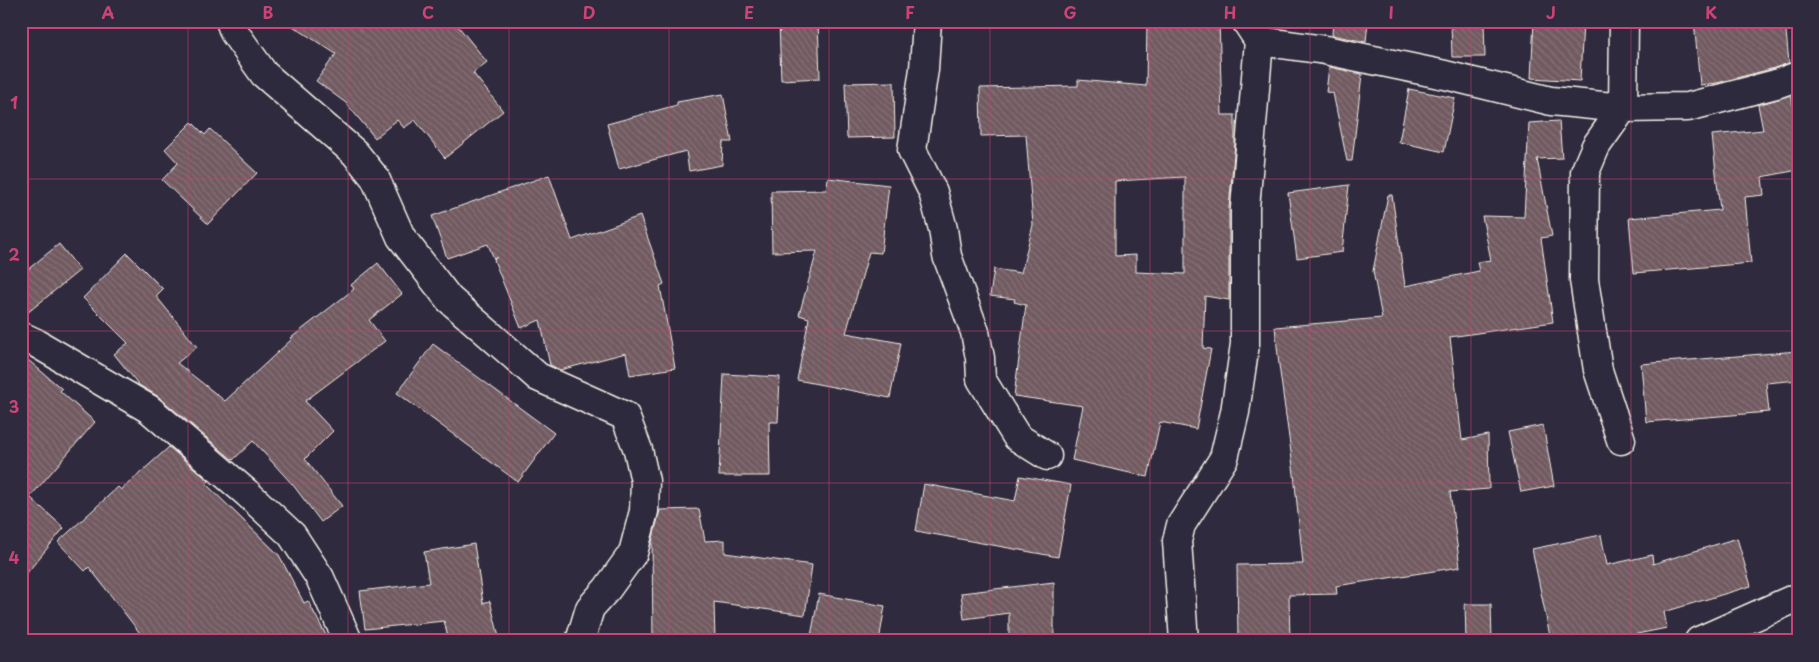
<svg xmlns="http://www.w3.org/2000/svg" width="1819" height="662" font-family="'Playpen Sans',sans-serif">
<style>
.building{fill:url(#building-back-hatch);stroke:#f4f1e8;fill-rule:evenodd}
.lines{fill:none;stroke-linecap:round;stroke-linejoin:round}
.minor-casing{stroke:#f4f1e8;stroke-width:31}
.minor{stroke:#2f2a3d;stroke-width:28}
.grid{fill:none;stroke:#cc4377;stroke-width:1;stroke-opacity:0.55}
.neatline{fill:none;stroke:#cc4377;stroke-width:2}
.grid-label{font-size:16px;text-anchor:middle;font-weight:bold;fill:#cc4377}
</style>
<defs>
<pattern id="building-back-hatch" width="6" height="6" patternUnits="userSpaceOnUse" patternTransform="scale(1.25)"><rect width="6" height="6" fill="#715a61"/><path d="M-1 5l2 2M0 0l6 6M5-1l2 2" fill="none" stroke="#867278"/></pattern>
</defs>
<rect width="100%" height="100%" fill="#2f2a3d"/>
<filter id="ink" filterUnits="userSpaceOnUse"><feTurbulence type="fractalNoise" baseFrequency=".02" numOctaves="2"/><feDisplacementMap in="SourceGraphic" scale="10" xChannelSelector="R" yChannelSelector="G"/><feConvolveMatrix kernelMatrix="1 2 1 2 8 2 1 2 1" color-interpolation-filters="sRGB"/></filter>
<g filter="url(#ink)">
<path class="building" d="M 285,21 L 454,21 L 487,62 L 473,73 L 503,111 L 445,158 L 415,120 L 404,128 L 397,120 L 375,138 L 346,103 L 316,81 L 336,54 Z
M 779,21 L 818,21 L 820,78 L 781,80 Z
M 1147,21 L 1219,21 L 1222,115 L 1235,115 L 1235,143 L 1229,208 L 1229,300 L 1205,296 L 1203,348 L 1211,349 L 1196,429 L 1160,422 L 1148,477 L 1072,460 L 1083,406 L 1014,396 L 1026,305 L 1014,302 L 1015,299 L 990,296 L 994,269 L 1021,273 L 1033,225 L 1026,135 L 981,136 L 980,88 L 1078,86 L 1078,80 L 1146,86 ZM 1185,177 L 1185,274 L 1136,272 L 1136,255 L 1115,256 L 1115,181 Z
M 1333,21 L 1368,21 L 1366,42 L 1332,35 Z
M 1451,21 L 1484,21 L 1485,57 L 1452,57 Z
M 1534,21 L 1583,21 L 1580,81 L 1531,78 Z
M 1694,21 L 1785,21 L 1789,63 L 1771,69 L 1717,83 L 1700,85 Z
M 1329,67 L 1362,74 L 1352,161 L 1347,161 L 1333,93 L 1326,92 Z
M 894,82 L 895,137 L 847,138 L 845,83 Z
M 1409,89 L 1455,98 L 1444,152 L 1399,142 Z
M 723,94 L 732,142 L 723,142 L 722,165 L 689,171 L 686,151 L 619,169 L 607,124 L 677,105 L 677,102 Z
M 1791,95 L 1798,131 L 1798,170 L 1762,177 L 1764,195 L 1745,197 L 1751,263 L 1634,273 L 1629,218 L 1720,210 L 1712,135 L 1763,130 L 1758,105 Z
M 1559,121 L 1562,158 L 1537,159 L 1552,236 L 1541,238 L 1553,322 L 1450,337 L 1462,440 L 1488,435 L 1489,489 L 1450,492 L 1460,567 L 1336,586 L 1337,594 L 1289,595 L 1290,641 L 1238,641 L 1237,565 L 1303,564 L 1294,474 L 1279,365 L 1275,327 L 1382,318 L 1373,271 L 1388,195 L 1392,195 L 1405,286 L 1479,271 L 1477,262 L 1491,260 L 1482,216 L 1524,217 L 1529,123 Z
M 192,122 L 205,135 L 210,129 L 257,173 L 208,224 L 162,180 L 178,163 L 165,149 Z
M 549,175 L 572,240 L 640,216 L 664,284 L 660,286 L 675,368 L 630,375 L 626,353 L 560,370 L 550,365 L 540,320 L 521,328 L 494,260 L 497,257 L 494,259 L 488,244 L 447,258 L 432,216 Z
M 828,178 L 889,185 L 881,253 L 869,252 L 846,333 L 901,343 L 890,398 L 797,380 L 809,318 L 799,315 L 817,251 L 772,252 L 771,191 L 826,190 Z
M 1349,185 L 1342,252 L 1297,258 L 1288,193 Z
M 59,244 L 80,270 L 21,318 L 21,275 Z
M 127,253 L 163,289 L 156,296 L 197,347 L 177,363 L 225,401 L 292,339 L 291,338 L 354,289 L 351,285 L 378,263 L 402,294 L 369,320 L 385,341 L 305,401 L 333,431 L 305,459 L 342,506 L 321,522 L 293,485 L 253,441 L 233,460 L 159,397 L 139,385 L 114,354 L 128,343 L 83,298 Z
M 433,344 L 554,433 L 518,482 L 397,393 Z
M 1798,351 L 1798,380 L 1766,383 L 1769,412 L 1646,422 L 1641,364 Z
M 21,354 L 62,389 L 60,391 L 95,422 L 30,497 L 64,528 L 21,580 Z
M 724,374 L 780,377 L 778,422 L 769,422 L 770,476 L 719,476 Z
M 1543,425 L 1554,486 L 1521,492 L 1508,432 Z
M 169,447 L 209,481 L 206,484 L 279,555 L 304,603 L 308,601 L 329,641 L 146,641 L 89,567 L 85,571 L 58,542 L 118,487 L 121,490 Z
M 1020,476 L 1071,485 L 1058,557 L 916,531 L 924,484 L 1015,501 Z
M 699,509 L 705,541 L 725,540 L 725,553 L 812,565 L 805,615 L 714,602 L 715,641 L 653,641 L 652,542 L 660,510 Z
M 1601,535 L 1607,565 L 1652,555 L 1653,564 L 1737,538 L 1751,586 L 1664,612 L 1667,628 L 1622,637 L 1622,641 L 1551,641 L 1532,549 Z
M 474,544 L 483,603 L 490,601 L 500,641 L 449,641 L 444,621 L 365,629 L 360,591 L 429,583 L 424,552 Z
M 1054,582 L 1054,641 L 1009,641 L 1009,613 L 964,619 L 961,593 Z
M 819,594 L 885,606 L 879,641 L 810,641 Z
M 1465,604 L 1491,604 L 1492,641 L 1466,641 Z"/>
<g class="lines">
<g class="minor-casing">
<path id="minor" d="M 230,21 L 234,32 L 264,74 L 355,153 L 375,178 L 401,237 L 449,299 L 538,377 L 625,416 L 638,450 L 645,481 L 644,511 L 633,553 L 607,589 L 590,608 L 580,641
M 927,21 L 924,69 L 912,150 L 933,192 L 943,229 L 947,256 L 975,332 L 980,358 L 981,379 L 1017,437 L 1047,456
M 1259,41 L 1325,50 L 1445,75 L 1551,101 L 1623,108 L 1688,107 L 1776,84 L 1798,76
M 21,336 L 36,343 L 149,409 L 248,494 L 292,535 L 320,578 L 348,641
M 1621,440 L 1598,370 L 1584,280 L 1585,172 L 1596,146 L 1623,108 L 1624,21
M 1184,641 L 1177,541 L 1181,525 L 1224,458 L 1235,412 L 1245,344 L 1245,208 L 1259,41 L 1246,21
M 1699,641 L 1798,597"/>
</g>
<use href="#minor" class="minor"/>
</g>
</g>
<path class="grid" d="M 188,21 L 188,641M 348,21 L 348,641M 509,21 L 509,641M 669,21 L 669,641M 829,21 L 829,641M 990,21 L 990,641M 1150,21 L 1150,641M 1310,21 L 1310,641M 1471,21 L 1471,641M 1631,21 L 1631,641M 21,179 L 1798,179M 21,331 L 1798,331M 21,483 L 1798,483"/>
<rect width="1819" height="662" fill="none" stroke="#2f2a3d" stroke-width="55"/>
<rect x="28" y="28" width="1764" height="606" class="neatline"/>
<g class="grid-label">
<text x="108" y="19">A</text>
<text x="268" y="19">B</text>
<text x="428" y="19">C</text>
<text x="589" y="19">D</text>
<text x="749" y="19">E</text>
<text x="910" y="19">F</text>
<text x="1070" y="19">G</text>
<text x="1230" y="19">H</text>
<text x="1391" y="19">I</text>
<text x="1551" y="19">J</text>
<text x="1711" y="19">K</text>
<text x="14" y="109">1</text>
<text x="14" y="261">2</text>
<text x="14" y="413">3</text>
<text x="14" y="564">4</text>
</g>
</svg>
